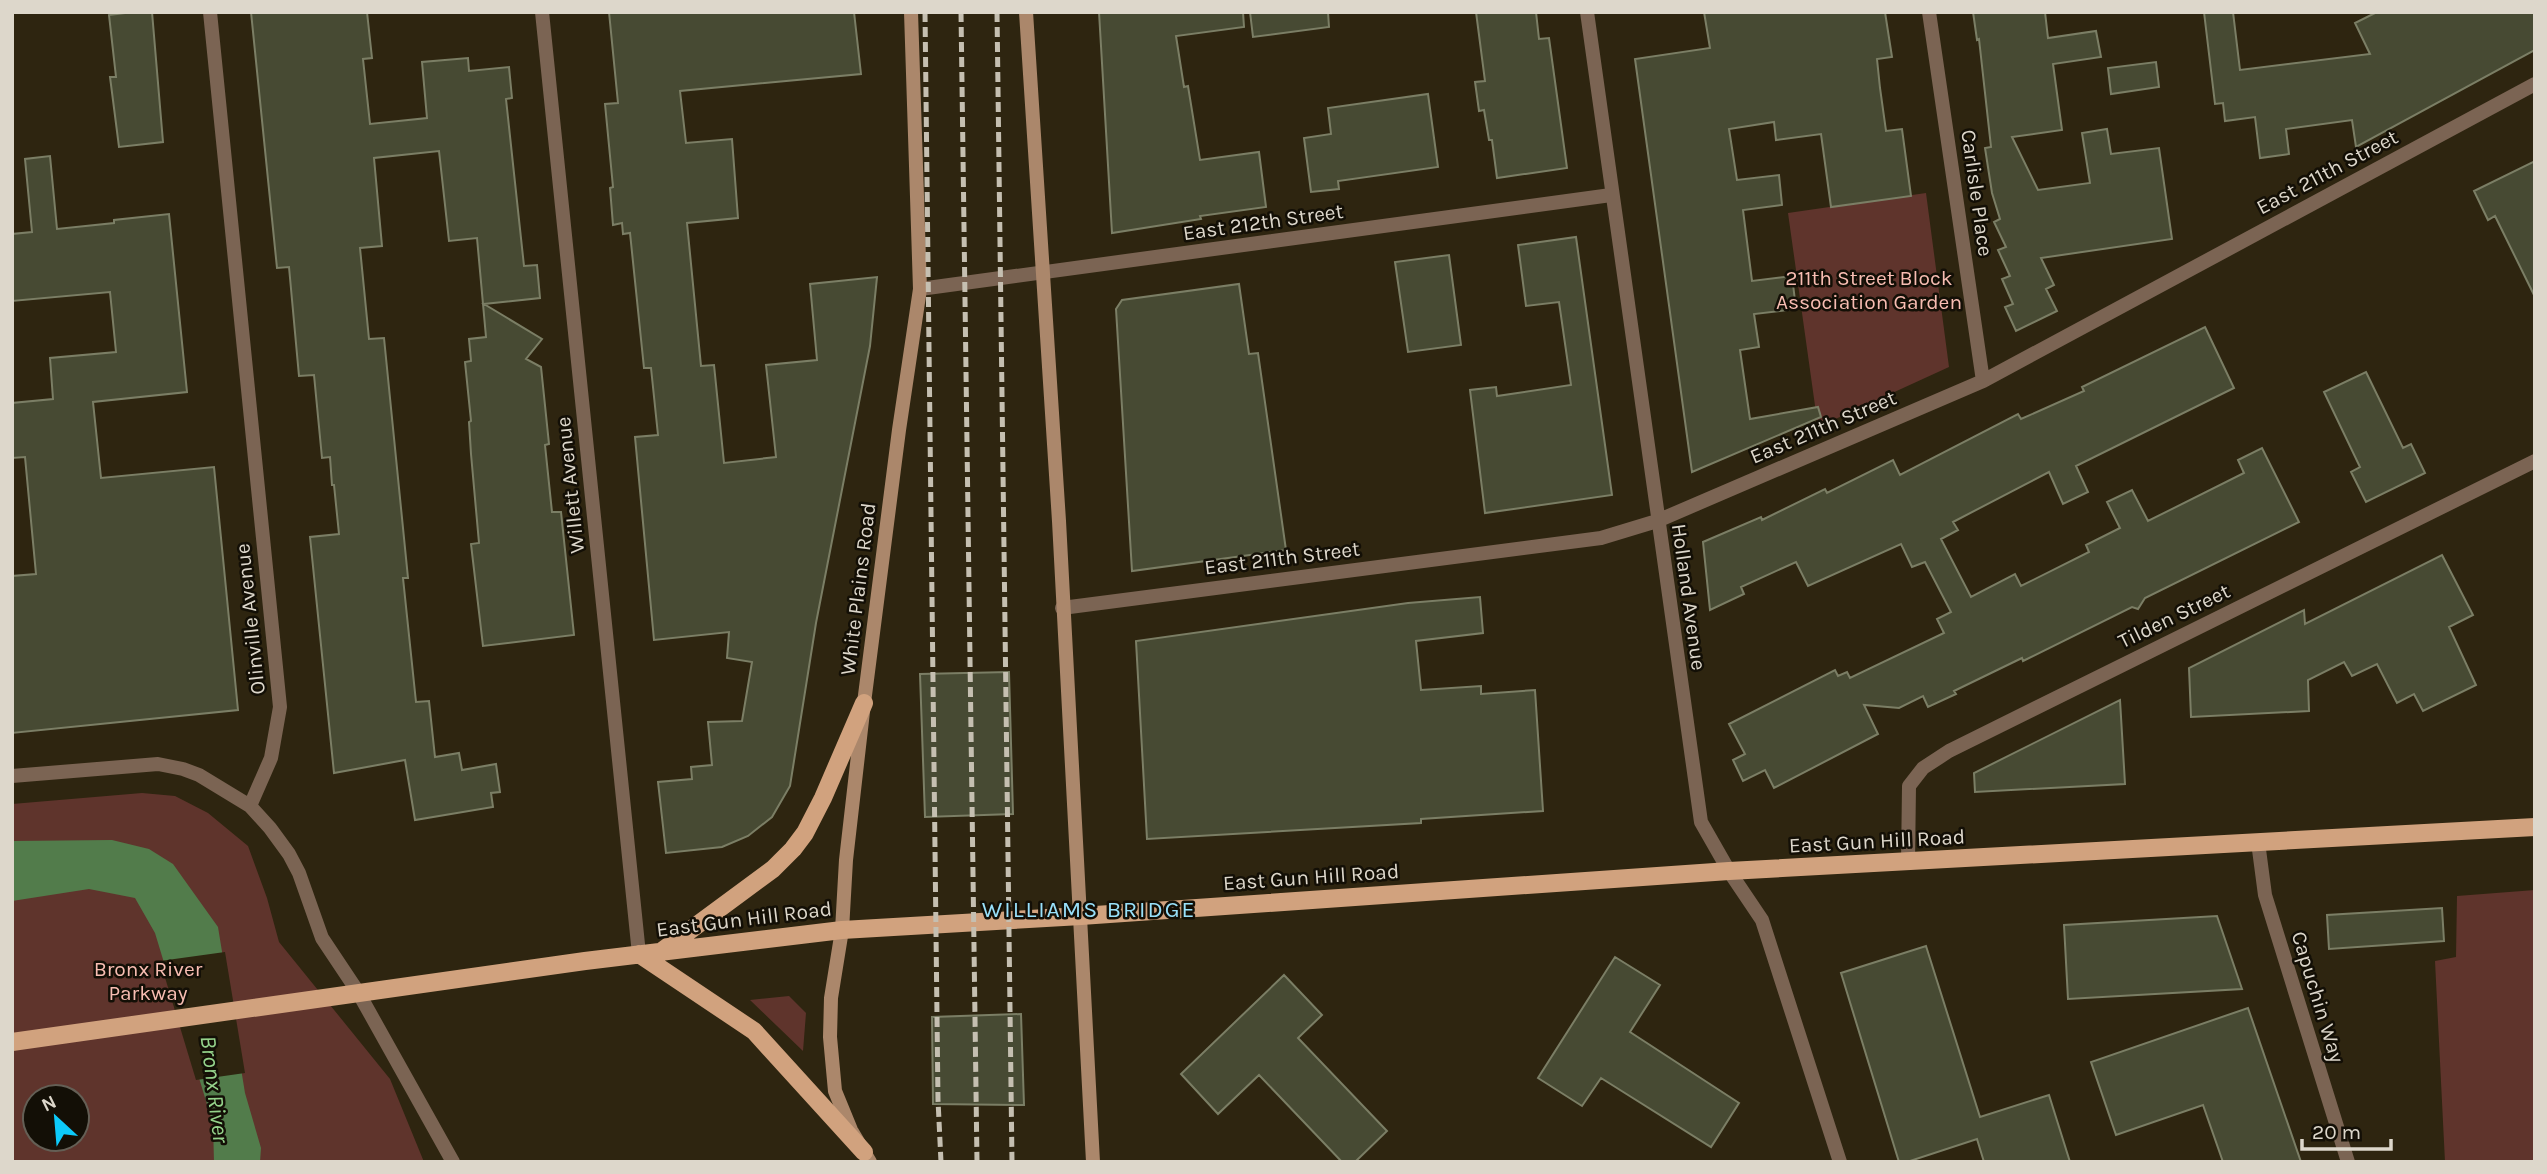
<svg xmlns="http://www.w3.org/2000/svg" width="2547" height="1174" font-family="Karla,sans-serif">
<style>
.green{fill:#5f342c;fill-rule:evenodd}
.water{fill:#527c4b}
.pier{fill:#2e2510}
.building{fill:#474a33;stroke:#7b7e65;stroke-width:2}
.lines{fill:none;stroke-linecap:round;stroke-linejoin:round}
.street{stroke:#7b6453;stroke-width:14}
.secondary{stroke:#ab876b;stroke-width:14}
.primary{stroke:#d1a27e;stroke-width:18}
.rail{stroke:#c5bfb1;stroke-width:5;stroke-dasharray:10 5;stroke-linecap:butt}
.labels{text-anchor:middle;stroke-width:5;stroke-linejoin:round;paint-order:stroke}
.street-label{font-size:21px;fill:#ddd7cb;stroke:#130f06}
.park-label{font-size:21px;fill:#f8bdb2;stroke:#130f06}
.neighbourhood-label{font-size:23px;letter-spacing:2px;fill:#98e0fa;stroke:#130f06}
.water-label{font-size:23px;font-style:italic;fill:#95d38b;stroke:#130f06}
</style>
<rect width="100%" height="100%" fill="#2e2510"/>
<path class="green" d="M 1926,193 L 1949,367 L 1818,427 L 1788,213 Z
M 142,793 L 175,796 L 208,813 L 248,846 L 267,898 L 279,942 L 390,1079 L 424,1162 L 12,1162 L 12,804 ZM 35,1097 L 77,1097 L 77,1139 L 35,1139 Z
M 2535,890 L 2535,1162 L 2445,1162 L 2435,961 L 2456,957 L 2457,896 Z
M 789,996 L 806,1013 L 803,1051 L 750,1000 Z"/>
<path class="water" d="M 112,840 L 149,849 L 173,864 L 218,927 L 245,1093 L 261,1148 L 260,1162 L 214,1162 L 213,1124 L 155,933 L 135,898 L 89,889 L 12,901 L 12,841 Z"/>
<path class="pier" d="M 225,952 L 245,1073 L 196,1080 L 160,961 Z"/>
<path class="building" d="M 133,12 L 152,12 L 163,142 L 119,147 L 110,77 L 116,77 L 109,15 Z
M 251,12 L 367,12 L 372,58 L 363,59 L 370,124 L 427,118 L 422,62 L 468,58 L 469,71 L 509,67 L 512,98 L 506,99 L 524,266 L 537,265 L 540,298 L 484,304 L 542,339 L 526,359 L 541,367 L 549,444 L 545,445 L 552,512 L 561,512 L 574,635 L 483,646 L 471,544 L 479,543 L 471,454 L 469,422 L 471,421 L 465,362 L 471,361 L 469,339 L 486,337 L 477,238 L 449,241 L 439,151 L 374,158 L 382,246 L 360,248 L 369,339 L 384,338 L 408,578 L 403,578 L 416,702 L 429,701 L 435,757 L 459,753 L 462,770 L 496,764 L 500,792 L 491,793 L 493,807 L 415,820 L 405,760 L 334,773 L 310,537 L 339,534 L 334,485 L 332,485 L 330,457 L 322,458 L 314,375 L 299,376 L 289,267 L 277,268 Z
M 609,12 L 854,12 L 861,74 L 680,91 L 686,143 L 732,139 L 738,218 L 687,223 L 701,366 L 714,365 L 724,463 L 776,457 L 766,365 L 817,360 L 810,284 L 877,277 L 870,346 L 816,623 L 790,786 L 772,817 L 748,836 L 722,847 L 666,853 L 658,782 L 692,779 L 691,767 L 712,765 L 708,722 L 742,721 L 752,662 L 727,658 L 729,632 L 654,640 L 635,437 L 658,435 L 651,368 L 644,368 L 630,233 L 623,234 L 622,223 L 613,225 L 610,188 L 613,187 L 605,104 L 618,103 Z
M 1099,12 L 1243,12 L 1244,27 L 1176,36 L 1184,87 L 1188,86 L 1200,160 L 1259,152 L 1266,207 L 1200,216 L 1201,219 L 1112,233 Z
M 1250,12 L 1328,12 L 1329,27 L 1253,37 Z
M 1476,12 L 1536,12 L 1539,39 L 1549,38 L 1567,168 L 1497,178 L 1492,140 L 1489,140 L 1484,110 L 1479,111 L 1475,82 L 1485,81 Z
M 1704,12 L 1885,12 L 1892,57 L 1877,59 L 1880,88 L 1886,131 L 1902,129 L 1911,196 L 1831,207 L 1821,134 L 1776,140 L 1774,122 L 1729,129 L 1737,180 L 1779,175 L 1782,205 L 1743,210 L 1752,281 L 1792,276 L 1796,309 L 1754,314 L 1759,347 L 1740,350 L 1750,419 L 1818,407 L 1821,417 L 1692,472 L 1635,59 L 1710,48 Z
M 1973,12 L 2045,12 L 2048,38 L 2096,31 L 2101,57 L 2053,64 L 2062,130 L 2012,137 L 2038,190 L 2090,183 L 2082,133 L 2107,129 L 2111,154 L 2159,148 L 2172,239 L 2041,258 L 2054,285 L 2046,289 L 2057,311 L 2016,331 L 2005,307 L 2013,304 L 2002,279 L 2010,276 L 1998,250 L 2006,247 L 1994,222 L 2000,219 L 1992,193 L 1985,148 L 1991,147 L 1979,39 L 1977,40 Z
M 2204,12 L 2233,12 L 2240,70 L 2370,54 L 2355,23 L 2377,12 L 2535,12 L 2535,50 L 2356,147 L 2352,120 L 2286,129 L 2289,154 L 2260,158 L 2255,117 L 2225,121 L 2223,103 L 2215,104 Z
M 2156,62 L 2159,87 L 2111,94 L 2108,68 Z
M 1428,94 L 1438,167 L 1338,181 L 1339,189 L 1311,192 L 1304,138 L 1331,134 L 1328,108 Z
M 50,156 L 57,229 L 114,223 L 114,220 L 169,214 L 187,392 L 93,402 L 101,478 L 214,467 L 238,710 L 12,733 L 12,576 L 36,574 L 25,457 L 12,458 L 12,403 L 53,399 L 50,358 L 116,352 L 110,292 L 12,301 L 12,234 L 32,232 L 25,159 Z
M 2535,161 L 2535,297 L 2495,216 L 2488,220 L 2474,191 Z
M 1576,237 L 1612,495 L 1485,513 L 1470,390 L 1496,387 L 1497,396 L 1571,385 L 1559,302 L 1526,306 L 1518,245 Z
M 1449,255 L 1461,345 L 1408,352 L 1395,262 Z
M 1239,284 L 1249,354 L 1258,353 L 1286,550 L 1132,571 L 1116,309 L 1122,300 Z
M 2205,327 L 2234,388 L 2076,466 L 2088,492 L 2063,504 L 2049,472 L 1953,522 L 1958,530 L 1941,539 L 1971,597 L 2015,574 L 2021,586 L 2089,552 L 2086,545 L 2120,528 L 2107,502 L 2132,490 L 2148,521 L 2244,473 L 2238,460 L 2262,448 L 2299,522 L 2145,598 L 2138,609 L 2132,607 L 2023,661 L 2022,658 L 1954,691 L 1956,694 L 1928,707 L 1923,696 L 1899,708 L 1864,705 L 1878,734 L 1774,788 L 1765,770 L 1743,781 L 1733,760 L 1745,754 L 1729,724 L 1835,670 L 1838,676 L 1847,672 L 1850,678 L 1944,633 L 1937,619 L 1951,612 L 1925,562 L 1912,567 L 1901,544 L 1808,586 L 1796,562 L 1741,587 L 1744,594 L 1710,610 L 1703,542 L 1761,517 L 1762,520 L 1825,489 L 1827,493 L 1893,460 L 1900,475 L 2018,414 L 2021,419 L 2084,391 L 2082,387 Z
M 2366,372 L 2403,448 L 2411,444 L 2425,473 L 2366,502 L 2351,472 L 2360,467 L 2324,392 Z
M 2442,555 L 2473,615 L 2449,627 L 2476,685 L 2423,711 L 2414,694 L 2397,703 L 2377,664 L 2352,676 L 2344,662 L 2308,680 L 2309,711 L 2191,717 L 2189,668 L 2304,610 L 2305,624 Z
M 1480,597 L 1483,633 L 1416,641 L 1421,690 L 1481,686 L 1481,694 L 1535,690 L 1543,811 L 1421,819 L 1421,823 L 1147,839 L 1136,641 L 1408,603 Z
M 1009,672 L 1013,814 L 925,817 L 920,674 Z
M 2120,700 L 2125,784 L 1975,792 L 1974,773 Z
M 2442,908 L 2444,941 L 2329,949 L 2327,915 Z
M 2217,916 L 2242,989 L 2068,999 L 2064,925 Z
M 1926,946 L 1980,1117 L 2049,1095 L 2070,1162 L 1984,1162 L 1977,1139 L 1907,1162 L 1899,1162 L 1841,973 Z
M 1615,957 L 1660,985 L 1630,1032 L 1739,1103 L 1711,1147 L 1601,1078 L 1582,1106 L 1538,1078 Z
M 1284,975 L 1322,1015 L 1298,1038 L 1387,1131 L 1355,1162 L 1342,1162 L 1259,1075 L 1218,1114 L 1181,1074 Z
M 2248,1008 L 2301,1162 L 2223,1162 L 2203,1105 L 2116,1135 L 2091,1062 Z
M 1021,1014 L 1024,1105 L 933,1104 L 932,1017 Z"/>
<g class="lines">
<path class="street" d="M 210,12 L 280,707 L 271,758 L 250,806
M 542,12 L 639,954
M 1587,12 L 1701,822 L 1729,871 L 1762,920 L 1840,1162
M 1929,12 L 1983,381
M 920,289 L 1611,195
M 1062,608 L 1601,538 L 1657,521 L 1983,381 L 2535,84
M 12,776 L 158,764 L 183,769 L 199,775 L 250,806 L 270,828 L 289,854 L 299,873 L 322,938 L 358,992 L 453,1162
M 2258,842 L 2265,895 L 2348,1162
M 1908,863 L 1909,786 L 1923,768 L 1949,751 L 2535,461"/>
<path class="secondary" d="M 1026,12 L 1059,521 L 1093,1162
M 870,1162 L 851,1130 L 835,1091 L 830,1037 L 831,998 L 842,930 L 846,860 L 864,703 L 899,430 L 920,289 L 911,12"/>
<path class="primary" d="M 662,951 L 773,869 L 793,849 L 805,833 L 823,798 L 864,703
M 639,954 L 754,1031 L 864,1152
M 12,1042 L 585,961 L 842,930 L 1081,916 L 1729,871 L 2535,827"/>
<path class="rail" d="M 925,12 L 938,1100 L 941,1162
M 961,12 L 977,1162
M 997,12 L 1012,1162"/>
</g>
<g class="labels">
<g class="street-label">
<text transform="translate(2327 172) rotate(-28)" y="7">East 211th Street</text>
<text transform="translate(1977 193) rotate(82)" y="7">Carlisle Place</text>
<text transform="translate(1263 222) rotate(-8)" y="7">East 212th Street</text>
<text transform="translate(1823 427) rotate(-23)" y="7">East 211th Street</text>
<text transform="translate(570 485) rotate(-96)" y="7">Willett Avenue</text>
<text transform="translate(1282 558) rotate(-7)" y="7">East 211th Street</text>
<text transform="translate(858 589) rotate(-83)" y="7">White Plains Road</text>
<text transform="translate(1689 597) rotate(82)" y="7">Holland Avenue</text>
<text transform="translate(2174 616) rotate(-26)" y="7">Tilden Street</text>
<text transform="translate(250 619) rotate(-96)" y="7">Olinville Avenue</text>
<text transform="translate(1877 841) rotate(-3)" y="7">East Gun Hill Road</text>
<text transform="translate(1311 877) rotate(-4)" y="7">East Gun Hill Road</text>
<text transform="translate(744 919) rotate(-7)" y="7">East Gun Hill Road</text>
<text transform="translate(2318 997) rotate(73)" y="7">Capuchin Way</text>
</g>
<g class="park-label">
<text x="1869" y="285">211th Street Block<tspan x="1869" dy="24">Association Garden</tspan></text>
<text x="148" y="976">Bronx River<tspan x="148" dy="24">Parkway</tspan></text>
</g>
<g class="neighbourhood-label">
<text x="1089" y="917">WILLIAMS BRIDGE</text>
</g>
<g class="water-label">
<text transform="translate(215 1089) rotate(83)" y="8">Bronx River</text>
</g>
</g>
<rect width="2547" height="1174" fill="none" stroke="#ddd7cb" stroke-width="28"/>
<g transform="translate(56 1118) rotate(334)"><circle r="33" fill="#130f06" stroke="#645f55" stroke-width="2"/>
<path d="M0-5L12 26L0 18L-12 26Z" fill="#0dcafa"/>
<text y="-10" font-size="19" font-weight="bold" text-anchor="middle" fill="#ddd7cb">N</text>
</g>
<path d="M2302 1139v10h89v-10" fill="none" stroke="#ddd7cb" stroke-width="3.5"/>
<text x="2312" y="1139" font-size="21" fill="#ddd7cb" stroke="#130f06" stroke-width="5" paint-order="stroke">20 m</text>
</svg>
